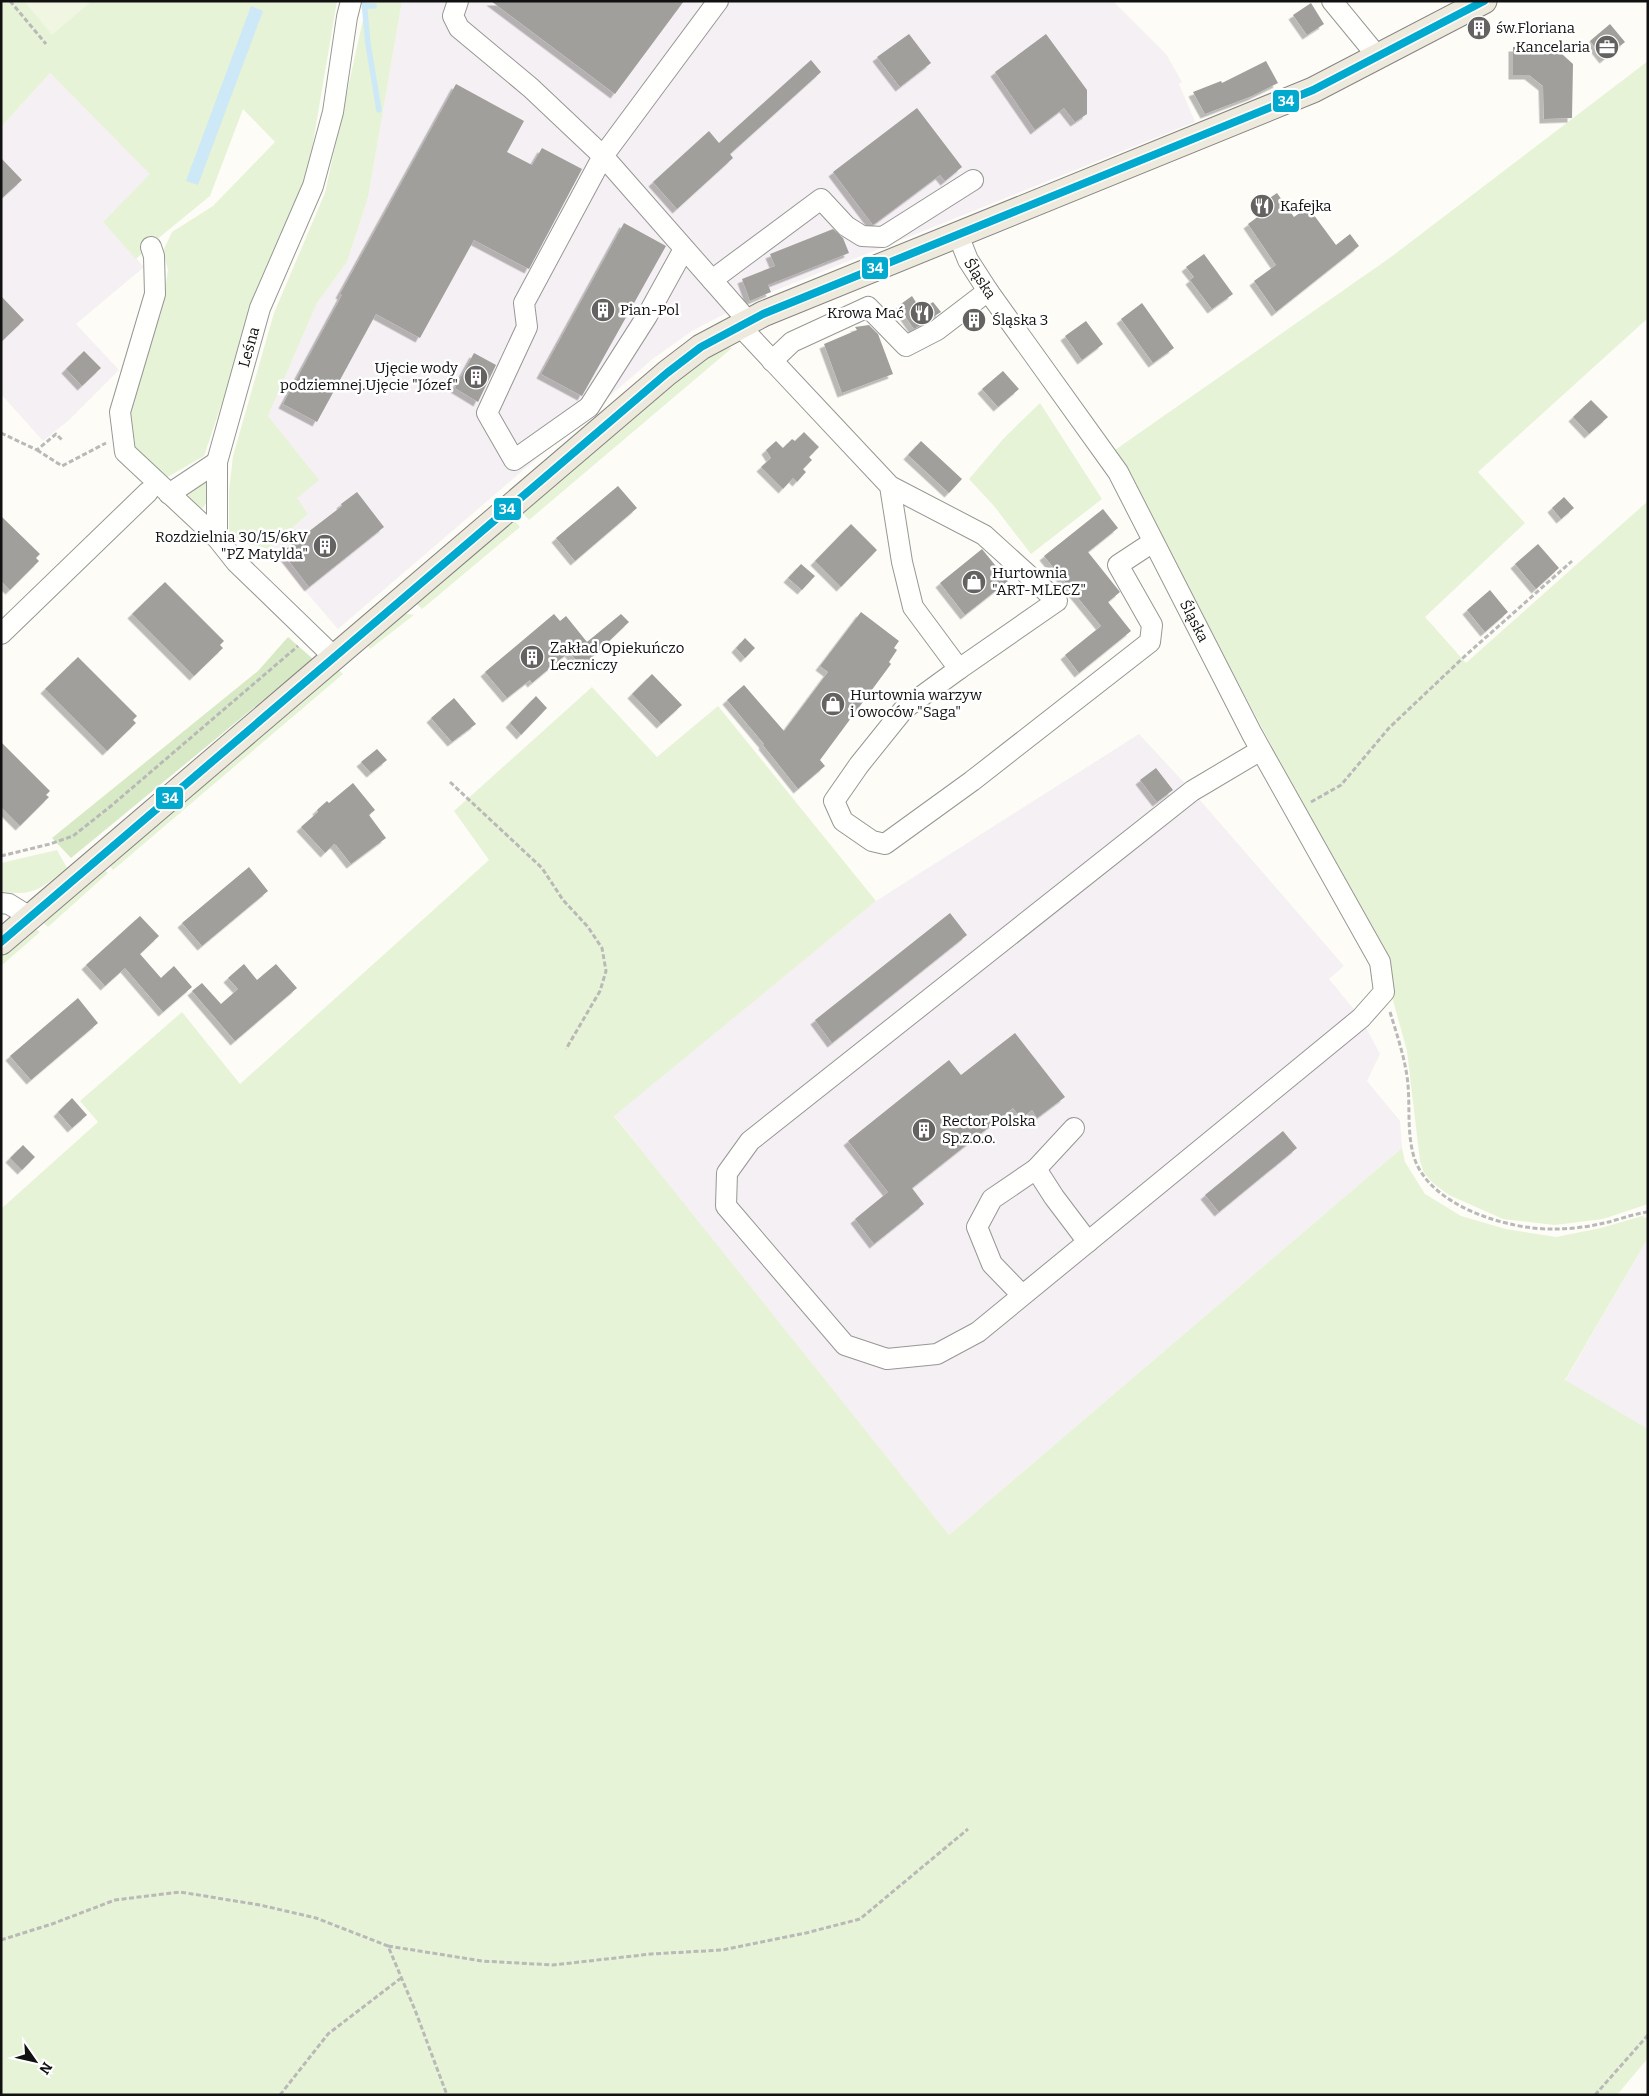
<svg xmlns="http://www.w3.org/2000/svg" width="1649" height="2096" font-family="Bitter,serif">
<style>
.industrial{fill:#f5f0f3}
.green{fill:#e7f3d7}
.forest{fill:#d8eac5}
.pitch{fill:#f0f6e1}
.water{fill:#cde8f7}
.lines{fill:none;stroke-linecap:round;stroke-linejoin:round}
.stream{stroke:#cde8f7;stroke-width:5.5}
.building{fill:#a19f9c;filter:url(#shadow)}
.minor-casing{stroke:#979795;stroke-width:22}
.major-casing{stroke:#858482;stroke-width:27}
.path{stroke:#b9b9b8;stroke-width:3;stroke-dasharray:5 2.5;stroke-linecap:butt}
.minor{stroke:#fffffe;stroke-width:20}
.major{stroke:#ede9dc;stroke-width:25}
.bus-1-casing{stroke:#fff;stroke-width:11}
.bus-1{stroke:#00a9ce;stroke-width:8}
.labels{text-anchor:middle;stroke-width:5;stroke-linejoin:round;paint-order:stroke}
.poi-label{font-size:15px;fill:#111;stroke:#fff;text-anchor:start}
.street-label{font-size:15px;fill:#111;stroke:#fff}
.line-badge{stroke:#fff;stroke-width:2}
.badge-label{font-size:14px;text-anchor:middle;font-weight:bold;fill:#fff}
</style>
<defs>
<filter id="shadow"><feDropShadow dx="-4.5" dy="4.5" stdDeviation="0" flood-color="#0004"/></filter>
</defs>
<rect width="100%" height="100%" fill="#fdfcf7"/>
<path class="industrial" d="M 402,1 L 1113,1 L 1166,54 L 1182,82 L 1179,84 L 1195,122 L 749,301 L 692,331 L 654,358 L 338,629 L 269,549 L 308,514 L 296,499 L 268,416 L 317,303 L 347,262 L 368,198 Z
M 50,73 L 151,174 L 103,222 L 144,267 L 76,324 L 119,370 L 68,421 L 43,441 L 1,394 L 1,127 Z
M 1139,734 L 1192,791 L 1344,966 L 1329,979 L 1361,1018 L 1380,1054 L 1367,1081 L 1400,1121 L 1402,1148 L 949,1535 L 681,1202 L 614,1115 L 876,901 Z
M 1648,1238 L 1648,1429 L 1565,1381 Z"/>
<path class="green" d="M 1,1 L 337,1 L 306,184 L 255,304 L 204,456 L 159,482 L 130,450 L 126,412 L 137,363 L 161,314 L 168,270 L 163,251 L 172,232 L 213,206 L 275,142 L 243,109 L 210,196 L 161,236 L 136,259 L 103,222 L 150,174 L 50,73 L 1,127 Z
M 367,1 L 402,1 L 368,198 L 347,262 L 317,303 L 268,416 L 319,480 L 297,498 L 308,514 L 269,549 L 229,539 L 229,491 L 233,456 L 274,313 L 325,193 Z
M 1648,61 L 1648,318 L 1478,472 L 1525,523 L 1425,617 L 1466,663 L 1648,501 L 1648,1204 L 1603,1219 L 1555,1225 L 1503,1219 L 1449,1195 L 1434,1184 L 1424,1173 L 1420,1161 L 1407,1051 L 1391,993 L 1390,965 L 1269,741 L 1115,450 L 1391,257 Z
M 723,346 L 732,348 L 529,520 L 519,509 L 669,383 Z
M 1040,403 L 1102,499 L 1031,554 L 994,506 L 969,479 L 1004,438 Z
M 195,483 L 206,483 L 209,487 L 207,501 L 203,508 L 192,505 L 188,493 Z
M 511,516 L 520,527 L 422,609 L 412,599 Z
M 402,613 L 414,615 L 370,649 L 366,643 Z
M 334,665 L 343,674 L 113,870 L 105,860 Z
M 592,687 L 657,757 L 718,706 L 876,901 L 614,1116 L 949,1535 L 1402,1148 L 1405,1162 L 1425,1194 L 1461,1216 L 1506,1229 L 1556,1237 L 1601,1228 L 1642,1216 L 1648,1219 L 1648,1238 L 1565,1380 L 1648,1429 L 1648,2058 L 1617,2095 L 1,2095 L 1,1209 L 98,1122 L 80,1101 L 182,1012 L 240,1084 L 489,860 L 454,811 Z
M 57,850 L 67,868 C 43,887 33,898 1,891 L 1,863 Z
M 98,865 L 108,873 L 48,927 L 38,918 Z
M 31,925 L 40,932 L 1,966 L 1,951 Z"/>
<path class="forest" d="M 288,637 L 313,659 L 71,858 L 52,838 L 258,671 Z"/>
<path class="pitch" d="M 24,1 L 92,1 L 52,35 Z"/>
<path class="water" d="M 251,6 L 263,11 L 198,185 L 186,181 Z"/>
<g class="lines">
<path class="stream" d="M 364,1 L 368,44 L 379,110
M 365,6 L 374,6"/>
</g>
<path class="building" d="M 491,1 L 684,1 L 615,94 Z
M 1311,3 L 1324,24 L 1307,35 L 1293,15 Z
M 1610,24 L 1625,42 L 1604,59 L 1590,41 Z
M 909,34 L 931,63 L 900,87 L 877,57 Z
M 1046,34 L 1087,90 L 1087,114 L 1075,122 L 1064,108 L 1035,130 L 995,72 Z
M 1531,44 L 1551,44 L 1573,64 L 1572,118 L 1544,119 L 1543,86 L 1529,75 L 1513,75 L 1513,47 L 1530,47 Z
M 811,60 L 821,72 L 730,154 L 733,158 L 677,209 L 653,182 L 709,131 L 719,143 Z
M 1266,61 L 1278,83 L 1252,96 L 1205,114 L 1193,92 L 1221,81 L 1222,83 Z
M 456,84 L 524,121 L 507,152 L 532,165 L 542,148 L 582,169 L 529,269 L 474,240 L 420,338 L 376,314 L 317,422 L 283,404 L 342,295 L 340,294 Z
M 917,108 L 962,167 L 945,181 L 940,175 L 873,225 L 833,172 Z
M 1,158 L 22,180 L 1,199 Z
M 1277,193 L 1294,217 L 1308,207 L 1336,245 L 1350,234 L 1359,246 L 1276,312 L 1254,281 L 1276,265 L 1248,224 L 1263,213 L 1258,206 Z
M 624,223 L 666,246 L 582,396 L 541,374 Z
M 833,229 L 843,238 L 849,253 L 768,285 L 771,292 L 750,301 L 742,279 L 775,266 L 770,254 Z
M 1204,254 L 1233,294 L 1212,309 L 1190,280 L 1194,277 L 1186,267 Z
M 1,296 L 24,320 L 1,342 Z
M 912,296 L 921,310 L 933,302 L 941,312 L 914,329 L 898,306 Z
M 1142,303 L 1174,348 L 1153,363 L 1121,319 Z
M 1086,321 L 1103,344 L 1082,360 L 1065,336 Z
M 869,325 L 878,334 L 893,374 L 842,393 L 824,344 L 857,330 L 855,327 Z
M 84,351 L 101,368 L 82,386 L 66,369 Z
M 474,353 L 496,365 L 478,402 L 455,388 Z
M 1003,371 L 1019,389 L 998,407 L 982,389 Z
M 1591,400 L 1608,417 L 1589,434 L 1573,417 Z
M 804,432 L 819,447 L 809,457 L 812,460 L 803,469 L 806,472 L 797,482 L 793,478 L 783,489 L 761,467 L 771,458 L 766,450 L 776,441 L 783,448 L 792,439 L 795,441 Z
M 921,441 L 962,479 L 949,493 L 908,455 Z
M 618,486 L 637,508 L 575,561 L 556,538 Z
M 357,492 L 384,527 L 309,587 L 282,552 L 342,506 L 341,504 Z
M 1564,497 L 1574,508 L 1561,519 L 1552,508 Z
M 1103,509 L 1118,528 L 1088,552 L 1120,592 L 1108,602 L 1131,631 L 1079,673 L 1065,655 L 1101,626 L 1044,556 Z
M 1,516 L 40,554 L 36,558 L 39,561 L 10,590 L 1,581 Z
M 851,524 L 877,550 L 841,587 L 815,561 Z
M 1538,544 L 1559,568 L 1536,589 L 1515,564 Z
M 982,549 L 1008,581 L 965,615 L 940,583 Z
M 801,564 L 815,576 L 802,590 L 788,578 Z
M 165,582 L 224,641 L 220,645 L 223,648 L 194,676 L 132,614 Z
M 1490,590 L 1508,612 L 1485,632 L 1467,610 Z
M 861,612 L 899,641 L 894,648 L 897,650 L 889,662 L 891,664 L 820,760 L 825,766 L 798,789 L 763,745 L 764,744 L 727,700 L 744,685 L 784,731 L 828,672 L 820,666 Z
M 554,614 L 560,621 L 566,616 L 587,642 L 621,614 L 629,622 L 582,667 L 569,652 L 532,683 L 530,680 L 507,698 L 485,672 Z
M 745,638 L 755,648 L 745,658 L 736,648 Z
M 78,657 L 137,716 L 133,720 L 136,723 L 107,751 L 45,689 Z
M 652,674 L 682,705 L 661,724 L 632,694 Z
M 536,696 L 547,708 L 521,735 L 510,723 Z
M 454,698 L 476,724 L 452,742 L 431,718 Z
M 1,742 L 50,791 L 46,795 L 49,797 L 20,826 L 1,807 Z
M 377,749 L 387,760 L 371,773 L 361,762 Z
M 1156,768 L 1173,790 L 1157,802 L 1140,780 Z
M 353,783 L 375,810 L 369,815 L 386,838 L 351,864 L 336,845 L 334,844 L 325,853 L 301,827 L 318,812 L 317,810 L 327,801 L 329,803 Z
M 249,867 L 268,891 L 202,946 L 182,923 Z
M 950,913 L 967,935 L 832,1043 L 815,1020 Z
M 140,916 L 159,936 L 140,954 L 161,978 L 174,966 L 192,987 L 163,1012 L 125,968 L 105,986 L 86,965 Z
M 244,964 L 257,980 L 276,964 L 297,988 L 235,1041 L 192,991 L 202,983 L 221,1004 L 238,989 L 228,978 Z
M 78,998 L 98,1023 L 31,1080 L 10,1056 Z
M 1015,1033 L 1065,1097 L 1037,1118 L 1032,1110 L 1021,1119 L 1013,1108 L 912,1188 L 924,1204 L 874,1244 L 855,1219 L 888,1192 L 848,1141 L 949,1060 L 961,1075 Z
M 72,1098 L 87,1115 L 72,1128 L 58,1112 Z
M 1283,1131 L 1297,1148 L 1219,1212 L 1205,1195 Z
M 23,1145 L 35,1157 L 22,1170 L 10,1158 Z"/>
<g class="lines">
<g class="minor-casing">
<g id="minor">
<path d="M 458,1 L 453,16 L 459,28 L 531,88 L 603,156 L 748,321"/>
<path d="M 1332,1 L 1378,57"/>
<path id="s1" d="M 958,235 L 968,260 L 988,291 L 1118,472 L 1252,734 L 1380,962 L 1384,992 L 1361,1018 L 978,1332 L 937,1354 L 887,1359 L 845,1345 L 726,1206 L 727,1173 L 750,1141 L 1192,791 L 1261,750"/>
<path d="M 151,247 L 154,256 L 155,294 L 120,412 L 125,452 L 217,538"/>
<path d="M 684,249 L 647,316 L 589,407 L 514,460 L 487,413 L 527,327 L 524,303 L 603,156 L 718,1"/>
<path d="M 712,280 L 821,199 L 846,226 L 862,236 L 883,237 L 973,180"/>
<path d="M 739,325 L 890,486 L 984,535 L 1057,601 L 959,669 L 913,607 L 902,562 L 890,486"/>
<path d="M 772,361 L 792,342 L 868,307 L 906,346 L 937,330 L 988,291"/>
<path d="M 169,494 L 217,462"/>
<path d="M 1,634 L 148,492"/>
<path id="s2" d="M 333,656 L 236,562 L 217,538 L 217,462 L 260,308 L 313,186 L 333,112 L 347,17 L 351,1"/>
<path d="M 959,669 L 904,709 L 859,765 L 834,801 L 843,821 L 872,841 L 885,844 L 972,781 L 1150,642 L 1152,625 L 1118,565 L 1153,542"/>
<path d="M 1,903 L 9,904 L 30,917"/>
<path d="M 1036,1169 L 1054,1197 L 1088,1242"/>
<path d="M 1022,1295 L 992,1264 L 977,1227 L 992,1199 L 1036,1169 L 1074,1128"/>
</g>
</g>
<g class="major-casing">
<path id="major" d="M 1,942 L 667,373 L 701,347 L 763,314 L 1313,90 L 1484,1"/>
</g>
<path class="path" d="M 10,1 L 46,44
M 1,433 L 37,450 L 56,434 L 62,440
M 37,450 L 62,466 L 106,443
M 450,782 L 542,868 L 563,900 L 588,927 L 602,948 L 606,971 L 600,991 L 566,1049
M 1311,802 L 1341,785 L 1389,728 L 1466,655 L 1572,561
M 1,856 L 50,844 L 73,836 L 111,806 L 298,646
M 1390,1012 C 1397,1035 1406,1061 1408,1085 C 1410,1109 1407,1134 1414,1157 C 1429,1206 1508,1230 1554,1229 C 1570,1229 1588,1227 1604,1223 C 1618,1220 1633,1214 1648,1212
M 1,1940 L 52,1924 L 115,1900 L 180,1892 L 260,1905 L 316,1918 L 388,1946 L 415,2010 L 447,2095
M 388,1946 L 482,1961 L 553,1965 L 651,1954 L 722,1950 L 806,1933 L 860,1919 L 968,1829
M 280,2095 L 328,2034 L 401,1978
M 1595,2095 L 1648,2035"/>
<use href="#minor" class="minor"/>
<use href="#major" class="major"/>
<g class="bus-1-casing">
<path id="bus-1" d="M 1,942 L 667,373 L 701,347 L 763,314 L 1313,90 L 1484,1"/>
</g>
<use href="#bus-1" class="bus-1"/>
</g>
<defs>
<g id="building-disc" transform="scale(1.25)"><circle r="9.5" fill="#646362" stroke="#fff"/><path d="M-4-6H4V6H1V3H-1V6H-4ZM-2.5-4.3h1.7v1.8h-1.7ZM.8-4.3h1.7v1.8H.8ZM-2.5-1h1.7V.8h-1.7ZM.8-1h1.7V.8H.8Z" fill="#fff"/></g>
<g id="office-disc" transform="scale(1.25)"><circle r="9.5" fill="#646362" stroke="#fff"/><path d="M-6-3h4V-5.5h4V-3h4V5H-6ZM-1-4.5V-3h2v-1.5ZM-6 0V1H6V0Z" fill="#fff"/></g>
<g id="restaurant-disc" transform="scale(1.25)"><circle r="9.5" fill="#646362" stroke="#fff"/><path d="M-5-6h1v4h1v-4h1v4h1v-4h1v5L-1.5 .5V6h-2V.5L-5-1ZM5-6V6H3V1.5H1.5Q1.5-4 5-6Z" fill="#fff"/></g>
<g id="shop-disc" transform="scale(1.25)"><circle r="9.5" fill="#646362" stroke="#fff"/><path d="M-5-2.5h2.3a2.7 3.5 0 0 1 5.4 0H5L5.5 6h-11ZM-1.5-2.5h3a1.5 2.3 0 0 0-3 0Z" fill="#fff"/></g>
</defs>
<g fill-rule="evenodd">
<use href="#building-disc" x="1479" y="28"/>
<use href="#office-disc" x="1607" y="47"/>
<use href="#restaurant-disc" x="1262" y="206"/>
<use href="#building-disc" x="603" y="310"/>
<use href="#restaurant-disc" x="922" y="313"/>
<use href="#building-disc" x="974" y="320"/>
<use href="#building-disc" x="476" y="377"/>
<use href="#building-disc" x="325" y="546"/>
<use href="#shop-disc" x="974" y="582"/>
<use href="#building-disc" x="532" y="657"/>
<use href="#shop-disc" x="833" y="704"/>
<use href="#building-disc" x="924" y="1130"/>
</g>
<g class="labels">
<g class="poi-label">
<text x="1496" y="33">św.Floriana</text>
<text x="1590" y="52" text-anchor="end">Kancelaria</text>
<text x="1280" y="211">Kafejka</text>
<text x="620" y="315">Pian-Pol</text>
<text x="904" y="318" text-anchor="end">Krowa Mać</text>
<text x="992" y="325">Śląska 3</text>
<text x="458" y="373" text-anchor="end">Ujęcie wody<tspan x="458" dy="17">podziemnej.Ujęcie "Józef"</tspan></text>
<text x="308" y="542" text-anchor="end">Rozdzielnia 30/15/6kV<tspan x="308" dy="17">"PZ Matylda"</tspan></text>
<text x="992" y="578">Hurtownia<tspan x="992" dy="17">"ART-MLECZ"</tspan></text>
<text x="550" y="653">Zakład Opiekuńczo<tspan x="550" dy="17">Leczniczy</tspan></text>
<text x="850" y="700">Hurtownia warzyw<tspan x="850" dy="17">i owoców "Saga"</tspan></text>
<text x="942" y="1126">Rector Polska<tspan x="942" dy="17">Sp.z.o.o.</tspan></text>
</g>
<g class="street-label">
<text dy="5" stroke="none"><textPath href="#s1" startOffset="49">Śląska</textPath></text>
<text dy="5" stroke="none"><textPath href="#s2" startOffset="361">Leśna</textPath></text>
<text dy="5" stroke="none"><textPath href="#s1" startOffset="454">Śląska</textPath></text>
</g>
</g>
<g class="line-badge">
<rect x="1272" y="89" width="28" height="24" rx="5" fill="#00a9ce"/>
<rect x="861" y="256" width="28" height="24" rx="5" fill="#00a9ce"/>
<rect x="493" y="497" width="29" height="24" rx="5" fill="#00a9ce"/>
<rect x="155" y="786" width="29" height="24" rx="5" fill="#00a9ce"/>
</g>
<g class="badge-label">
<text x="1286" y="106">34</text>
<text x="875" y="273">34</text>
<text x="507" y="514">34</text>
<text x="170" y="803">34</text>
</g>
<rect width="1649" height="2096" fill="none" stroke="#111111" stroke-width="5"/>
<g transform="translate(35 2061) rotate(124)" stroke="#ffffff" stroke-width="4" paint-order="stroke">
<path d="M0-4L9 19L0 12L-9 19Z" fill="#111111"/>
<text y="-8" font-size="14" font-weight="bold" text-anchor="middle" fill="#111111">N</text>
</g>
</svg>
